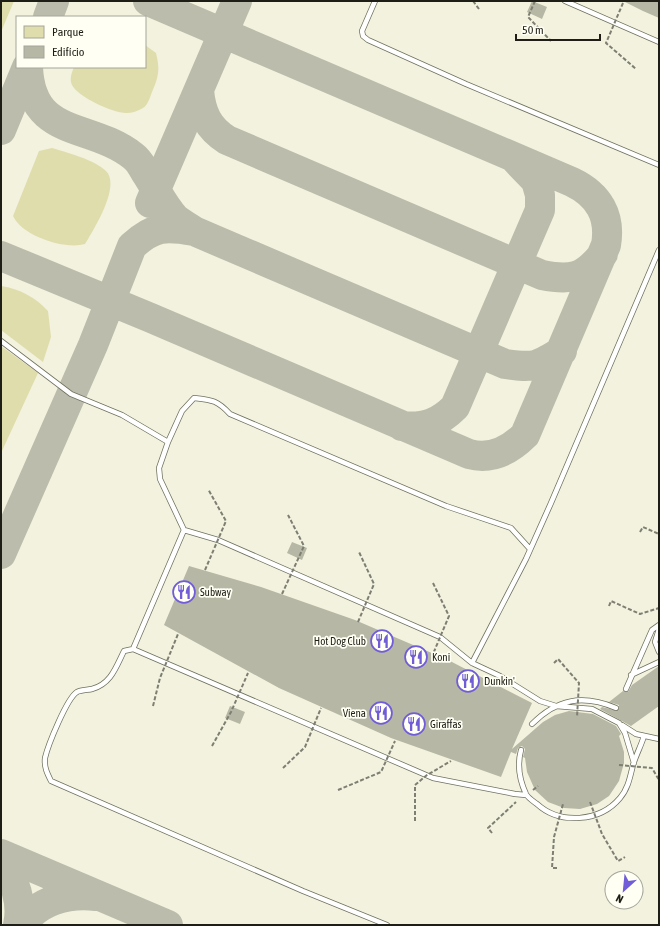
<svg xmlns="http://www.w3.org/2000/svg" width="660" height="926" font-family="'Asap Condensed',sans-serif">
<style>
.green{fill:#dfddac}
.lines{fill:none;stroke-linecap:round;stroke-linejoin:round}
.taxiway{stroke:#bcbcac;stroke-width:30}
.building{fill:#b7b7a5}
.lane-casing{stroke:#70705f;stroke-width:6}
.path{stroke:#7e7e72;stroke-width:2;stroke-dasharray:4 2;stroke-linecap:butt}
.lane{stroke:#fff;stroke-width:4.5}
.path-bridge{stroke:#7e7e72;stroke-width:2;stroke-dasharray:4 2;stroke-linecap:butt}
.labels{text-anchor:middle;stroke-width:3.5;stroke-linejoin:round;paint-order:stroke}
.poi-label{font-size:11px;fill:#1e1e17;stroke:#fffff3;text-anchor:start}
</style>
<rect width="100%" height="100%" fill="#f2f2df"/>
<path class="green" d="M 1,1 L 14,1 L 1,32 Z
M 145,45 L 156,53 C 160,69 159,76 152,92 C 150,97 148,105 143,108 C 138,111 132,113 126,113 C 113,113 78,97 72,85 C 69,79 72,72 74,67 L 145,67 Z
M 52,148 C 66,152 95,160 106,171 C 121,186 94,229 85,244 C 65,250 22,236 13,216 L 39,151 Z
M 1,286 C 20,289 35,297 48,311 L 51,337 L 43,362 L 1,330 Z
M 1,346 L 38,373 L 1,453 Z"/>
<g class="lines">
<path class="taxiway" d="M 48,17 L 54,1
M 28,67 C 31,139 90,122 133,156 C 140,161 143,169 147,175 C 156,189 164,207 176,219 C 181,223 188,227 194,231 L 505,364 C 534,368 537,367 562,351
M 199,90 C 201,113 208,128 227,140 L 542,275 C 571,281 584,278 603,254
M 1,130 L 27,67
M 150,203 L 237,1
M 1,256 L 151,318 L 469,454 C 491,460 510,450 525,435 L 606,245 C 611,216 599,195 572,182 L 148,1
M 402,426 C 425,428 439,423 455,407 L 540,210 L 540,195 L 536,181 L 515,159
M 1,554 L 93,345 L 132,246 C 154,226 165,226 194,231
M 1,854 L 168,925
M 1,862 C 15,879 23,903 18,925
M 22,925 C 38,900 68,893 96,896"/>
</g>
<path class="building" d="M 532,1 L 547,7 L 542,19 L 527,12 Z
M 623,1 L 659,1 L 659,18 L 643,11 Z
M 292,542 L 307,548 L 302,560 L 287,553 Z
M 189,566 L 261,587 L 355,620 L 448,660 L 532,703 L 512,749 L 543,722 L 555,715 L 569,711 L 593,714 L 616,726 L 621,734 L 619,736 L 624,752 L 624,763 L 619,781 L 609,796 L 597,804 L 580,809 L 564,808 L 548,802 L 535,790 L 527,772 L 525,758 L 523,757 L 525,749 L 522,746 L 518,748 L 516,754 L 511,752 L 501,777 L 391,738 L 279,688 L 164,625 Z
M 659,666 L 659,706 L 631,726 L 600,709 L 602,707 L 618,711 L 619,705 L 609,702 L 623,691 L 628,692 L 632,685 Z
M 230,706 L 245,712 L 240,724 L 225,718 Z"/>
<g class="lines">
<g class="lane-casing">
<path id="lane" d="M 375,1 L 362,31 L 363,36 L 368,40 L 466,84 L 659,165
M 565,1 L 659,42
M 1,341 L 71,394 L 122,415 L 168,442
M 184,530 L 133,649 L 433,778 L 515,794 L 526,795
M 530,549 L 511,528 L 446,506 L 230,414 C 217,400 212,400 194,398 L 182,411 L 168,442 L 159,468 L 160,479 L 184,530 L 218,540 L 440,637 L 472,663 L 526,559 L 551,503 L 659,250
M 659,629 L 655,642 L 659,652
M 133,649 L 124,651 C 116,667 111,684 92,689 C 88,690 81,690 77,692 C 67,698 48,745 45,758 C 44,767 47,773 51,781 L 303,891 L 387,925
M 472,663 L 500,676 L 540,701 L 556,706 L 592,709 L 619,723 L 625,733 L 634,763
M 631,675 L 659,662
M 626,689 L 652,630 L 659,625
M 532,724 C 557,699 582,694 616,708
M 622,725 L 636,734 L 659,739
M 521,750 C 517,765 519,779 526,794 C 528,798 533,801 537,804 C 560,825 600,822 620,798 C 628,789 630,777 633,765 C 636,755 641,746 644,736"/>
</g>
<path class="path" d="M 473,1 L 479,9
M 535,1 L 528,17 L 551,41
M 640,532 L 643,527 L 659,534
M 609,606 L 611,601 L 640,614 L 659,608
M 533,790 L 538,786
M 492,833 L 488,828 L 516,802"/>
<use href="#lane" class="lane"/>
<path class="path-bridge" d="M 623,3 L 606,43 L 636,69
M 205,570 L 226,521 L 208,489
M 433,583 L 449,616 L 433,654
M 282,594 L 304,546 L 288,515
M 358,622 L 374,584 L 359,552
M 554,663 L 558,659 L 579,683 L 577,717
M 153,706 L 160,678 L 178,634
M 212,746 L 231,712 L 248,673
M 619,765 L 652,768 L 659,780
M 283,768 L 305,747 L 321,708
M 338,790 L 381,772 L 395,741
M 590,802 L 602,834 L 618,861 L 625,857
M 415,821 L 415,785 L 427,775 L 451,761
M 557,868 L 552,868 L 554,837 L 563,804"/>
</g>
<defs>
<g id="restaurant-ring" transform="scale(1.15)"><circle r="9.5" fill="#fffff3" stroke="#705dd7" stroke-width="1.5"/><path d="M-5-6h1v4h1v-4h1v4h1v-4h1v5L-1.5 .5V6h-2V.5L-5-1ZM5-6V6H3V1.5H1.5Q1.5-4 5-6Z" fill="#705dd7"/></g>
</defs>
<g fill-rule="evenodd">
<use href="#restaurant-ring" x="184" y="592"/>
<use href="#restaurant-ring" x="382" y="641"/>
<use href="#restaurant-ring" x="416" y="657"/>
<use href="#restaurant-ring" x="468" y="681"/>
<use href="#restaurant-ring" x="381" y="713"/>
<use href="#restaurant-ring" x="414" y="724"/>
</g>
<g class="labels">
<g class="poi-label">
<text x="200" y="596">Subway</text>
<text x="366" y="645" text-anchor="end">Hot Dog Club</text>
<text x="432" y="661">Koni</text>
<text x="484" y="685">Dunkin'</text>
<text x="366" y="717" text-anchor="end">Viena</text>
<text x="430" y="728">Giraffas</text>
</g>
</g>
<rect width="660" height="926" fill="none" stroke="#1e1e17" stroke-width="4"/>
<rect x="16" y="16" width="130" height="52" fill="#fffff3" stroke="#a5a59b"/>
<rect x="24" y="26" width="20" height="12" fill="#dfddac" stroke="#a5a59b"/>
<text x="52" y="36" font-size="12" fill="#1e1e17">Parque</text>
<rect x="24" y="46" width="20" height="12" fill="#b7b7a5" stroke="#a5a59b"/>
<text x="52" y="56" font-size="12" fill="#1e1e17">Edifício</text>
<g transform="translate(624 890) rotate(207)"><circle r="19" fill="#fffff3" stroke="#a5a59b"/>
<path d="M0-3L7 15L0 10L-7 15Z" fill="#705dd7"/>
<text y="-6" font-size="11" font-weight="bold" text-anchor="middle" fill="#1e1e17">N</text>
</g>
<path d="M516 34v6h84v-6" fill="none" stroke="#1e1e17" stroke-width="2"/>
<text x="522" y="34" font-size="12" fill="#1e1e17" stroke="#fffff3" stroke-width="3" paint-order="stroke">50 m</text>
</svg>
